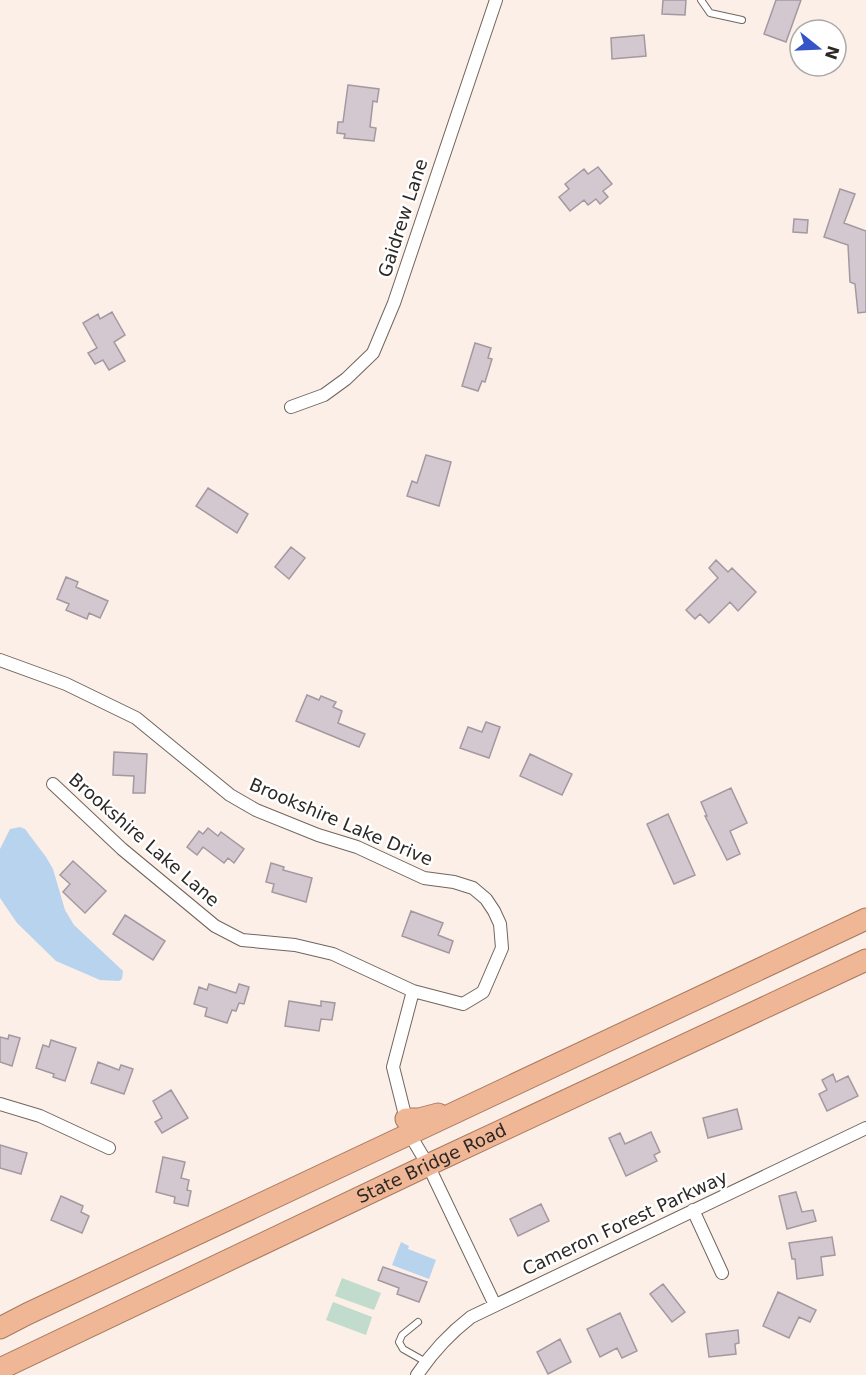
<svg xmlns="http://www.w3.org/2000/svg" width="866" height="1375" font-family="'DejaVu Sans',sans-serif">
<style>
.green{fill:#c1dbcc}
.water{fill:#b8d3ee}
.building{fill:#d4c8d0;stroke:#a498a1;stroke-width:1.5}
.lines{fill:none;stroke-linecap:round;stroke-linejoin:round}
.service-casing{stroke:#70665e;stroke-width:8}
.minor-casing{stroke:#70665e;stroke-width:14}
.trunk-casing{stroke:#a9795e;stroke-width:23}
.service{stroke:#fff;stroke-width:6}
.minor{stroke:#fff;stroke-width:12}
.trunk{stroke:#f0b797;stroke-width:21}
.labels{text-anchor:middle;stroke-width:5;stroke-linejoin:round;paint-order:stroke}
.street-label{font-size:18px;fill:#2c2825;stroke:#fff}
</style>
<rect width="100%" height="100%" fill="#fbefe7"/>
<path class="green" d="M 342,1278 L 381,1293 L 374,1310 L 335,1296 Z
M 333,1302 L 372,1317 L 366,1335 L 326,1320 Z"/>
<path class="water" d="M 20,827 L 25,829 L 46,857 L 53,869 L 65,910 L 74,925 L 123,971 L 122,979 L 119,981 L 100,980 L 56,961 L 17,923 L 0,898 L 0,849 L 10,829 Z
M 401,1242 L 409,1246 L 408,1249 L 436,1260 L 429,1279 L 392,1265 Z"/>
<path class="building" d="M 663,0 L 686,0 L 685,15 L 662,14 Z
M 776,0 L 801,0 L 786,42 L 764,34 Z
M 644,35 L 646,56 L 612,59 L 611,38 Z
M 348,85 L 379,89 L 377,102 L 373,101 L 370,127 L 376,128 L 374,141 L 344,138 L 345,134 L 337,133 L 338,122 L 343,122 Z
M 598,167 L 612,184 L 603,191 L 608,197 L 600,204 L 596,199 L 588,205 L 584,200 L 570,211 L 559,197 L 569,189 L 565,184 L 584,169 L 588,174 Z
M 840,189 L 855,194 L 844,223 L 866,231 L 866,312 L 858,313 L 855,284 L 850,282 L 848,245 L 824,237 Z
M 794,219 L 808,220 L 807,233 L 793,232 Z
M 112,312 L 125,335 L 114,342 L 125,361 L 109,370 L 103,360 L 95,364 L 88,353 L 97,348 L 83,323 L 98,314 L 100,319 Z
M 475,343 L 491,348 L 488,358 L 492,359 L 485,382 L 482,381 L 478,391 L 462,386 Z
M 426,455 L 451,462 L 439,506 L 407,496 L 412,481 L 417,483 Z
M 208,488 L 248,514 L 237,533 L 196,506 Z
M 291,547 L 305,558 L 289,579 L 275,567 Z
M 716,560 L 728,572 L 732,568 L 756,592 L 738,611 L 730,602 L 709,623 L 700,614 L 695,619 L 686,610 L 718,578 L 709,568 Z
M 66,577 L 78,582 L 76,587 L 108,601 L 100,618 L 89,613 L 87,619 L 66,610 L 69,604 L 57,599 Z
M 307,695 L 319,700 L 321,696 L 336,702 L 333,707 L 342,711 L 338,723 L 365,734 L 359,747 L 296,721 Z
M 486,722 L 500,727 L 489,758 L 460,748 L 468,727 L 482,732 Z
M 114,752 L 147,754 L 145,793 L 133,793 L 134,776 L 113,775 Z
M 530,754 L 572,774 L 562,795 L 520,776 Z
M 731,788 L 747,823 L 730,831 L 740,854 L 727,860 L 705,816 L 707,816 L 701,802 Z
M 668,814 L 695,875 L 674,884 L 647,824 Z
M 208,828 L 218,836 L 221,832 L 244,849 L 234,863 L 228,858 L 224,863 L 203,847 L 197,855 L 187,847 L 199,831 L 203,834 Z
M 73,861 L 106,891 L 85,913 L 63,892 L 70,884 L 60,875 Z
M 271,863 L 284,867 L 283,870 L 312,878 L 306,902 L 272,892 L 274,884 L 266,882 Z
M 411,911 L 443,923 L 438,935 L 453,941 L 449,953 L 402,936 Z
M 125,915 L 165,941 L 153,960 L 113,934 Z
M 209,984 L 236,993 L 239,984 L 249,987 L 244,1004 L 239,1003 L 236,1011 L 232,1010 L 227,1023 L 205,1016 L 207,1008 L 194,1004 L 199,987 L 207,990 Z
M 289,1001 L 321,1006 L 321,1001 L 335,1003 L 332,1020 L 321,1019 L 319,1031 L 285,1026 Z
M 9,1035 L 20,1038 L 12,1066 L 0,1062 L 0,1037 L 8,1039 Z
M 51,1040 L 76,1048 L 65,1081 L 53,1077 L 54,1074 L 36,1068 L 43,1045 L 49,1047 Z
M 98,1062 L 119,1070 L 121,1065 L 133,1069 L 124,1094 L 91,1083 Z
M 833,1074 L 836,1082 L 848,1076 L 858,1096 L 827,1111 L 819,1094 L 827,1090 L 822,1080 Z
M 171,1090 L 188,1118 L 162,1133 L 155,1122 L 162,1118 L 153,1101 Z
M 737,1109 L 742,1129 L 708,1138 L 703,1118 Z
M 651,1132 L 660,1152 L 654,1155 L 657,1161 L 626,1176 L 609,1138 L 620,1133 L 625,1144 Z
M 0,1145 L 27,1153 L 21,1174 L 0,1168 Z
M 163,1157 L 185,1162 L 181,1178 L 189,1180 L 187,1190 L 191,1191 L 188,1206 L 174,1203 L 175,1197 L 156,1192 Z
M 796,1192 L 802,1212 L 813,1210 L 816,1221 L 787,1229 L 779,1196 Z
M 61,1196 L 83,1206 L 81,1212 L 89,1216 L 82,1233 L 51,1220 Z
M 541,1204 L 549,1221 L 518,1236 L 510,1219 Z
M 832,1237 L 835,1255 L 821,1257 L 823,1275 L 797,1279 L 795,1259 L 792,1259 L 789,1243 Z
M 383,1267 L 427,1282 L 419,1302 L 397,1294 L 399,1288 L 378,1280 Z
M 663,1284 L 685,1312 L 672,1322 L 650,1294 Z
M 778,1292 L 816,1310 L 810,1322 L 799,1317 L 789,1338 L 763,1326 Z
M 620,1313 L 637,1351 L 622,1358 L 617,1348 L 600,1357 L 587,1329 Z
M 738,1330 L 739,1343 L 735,1344 L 736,1354 L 709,1357 L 706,1334 Z
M 560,1339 L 571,1362 L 548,1374 L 537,1352 Z"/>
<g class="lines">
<g class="service-casing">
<path id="service" d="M 701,0 L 710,13 L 742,20
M 418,1322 L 402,1335 L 399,1342 L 403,1349 L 426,1362"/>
</g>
<g class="minor-casing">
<path id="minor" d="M 291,407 L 324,395 L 346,379 L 373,353 L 394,303 L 496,0
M 0,660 L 66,684 L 136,718 L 230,795 L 256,810 L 318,835 L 357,847 L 424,878 L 454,882 L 473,888 L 486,899 L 494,911 L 500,924 L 502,948 L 483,992 L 463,1004 L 413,991 L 393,1067 L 410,1135 L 428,1165 L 495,1305
M 53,784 L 122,849 L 215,926 L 242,940 L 295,945 L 333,954 L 413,991
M 0,1104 L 40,1116 L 109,1148
M 693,1210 L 722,1273
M 417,1375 C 433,1351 449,1334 471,1317 L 866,1128"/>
</g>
<g class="trunk-casing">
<g id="trunk">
<path d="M 406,1119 L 419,1119 L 438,1114"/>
<path d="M 0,1328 L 27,1314 L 866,919"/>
<path id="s1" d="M 0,1369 L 428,1165 L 866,960"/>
</g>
</g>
<use href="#service" class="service"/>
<use href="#minor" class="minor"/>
<use href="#trunk" class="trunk"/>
</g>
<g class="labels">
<g class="street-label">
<text transform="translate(403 218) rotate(-72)" y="6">Gaidrew Lane</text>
<text transform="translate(341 822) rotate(23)" y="6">Brookshire Lake Drive</text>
<text transform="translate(144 840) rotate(41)" y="6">Brookshire Lake Lane</text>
<text dy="6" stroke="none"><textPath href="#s1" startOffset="478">State Bridge Road</textPath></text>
<text transform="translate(625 1223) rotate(-25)" y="6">Cameron Forest Parkway</text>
</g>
</g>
<g transform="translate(818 48) rotate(108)"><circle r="28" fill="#ffffff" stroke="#aba9a8" stroke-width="1.5"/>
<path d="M0-4.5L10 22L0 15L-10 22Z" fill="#3554c5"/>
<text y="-9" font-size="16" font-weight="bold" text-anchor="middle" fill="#2c2825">N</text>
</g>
</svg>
